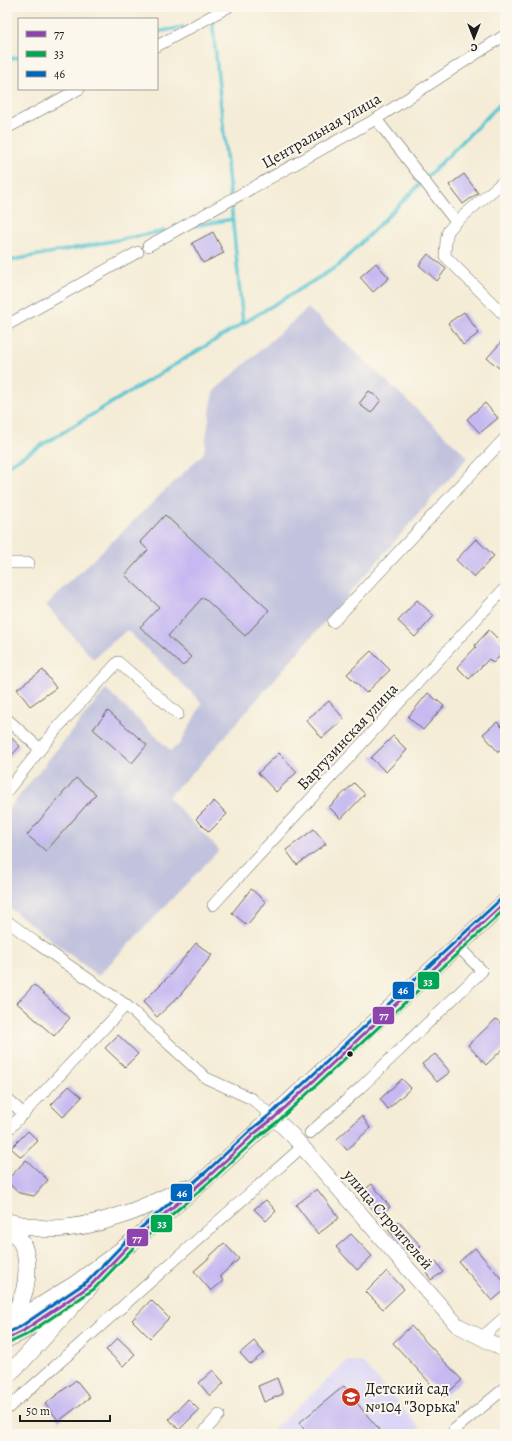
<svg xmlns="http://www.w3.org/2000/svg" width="512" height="1441" font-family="Alegreya,serif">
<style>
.built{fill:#dbd6f7}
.industrial{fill:#c1c2dd}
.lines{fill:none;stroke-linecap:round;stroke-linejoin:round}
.stream{stroke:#5ac6d2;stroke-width:3.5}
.building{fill:#c6b9f1}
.street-casing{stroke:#68655d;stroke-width:12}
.secondary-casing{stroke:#68655d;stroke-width:16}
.primary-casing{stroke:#68655d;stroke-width:18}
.street{stroke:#fff;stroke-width:11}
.secondary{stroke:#fff;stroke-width:15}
.primary{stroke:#fff;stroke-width:17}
.bus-1-casing{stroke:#fbf7ec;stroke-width:6}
.bus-2-casing{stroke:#fbf7ec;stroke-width:6}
.bus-3-casing{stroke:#fbf7ec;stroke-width:6}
.bus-1{stroke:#8e44ad;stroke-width:3}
.bus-2{stroke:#00a651;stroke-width:3}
.bus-3{stroke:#0065bd;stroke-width:3}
.bus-dot{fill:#1c1c1c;stroke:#fbf7ec;stroke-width:1.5}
.labels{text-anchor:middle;stroke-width:4;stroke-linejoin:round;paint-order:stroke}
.street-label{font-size:16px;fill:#1c1c1c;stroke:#fbf7ec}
.poi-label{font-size:16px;fill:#1c1c1c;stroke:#fbf7ec;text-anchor:start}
.line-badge{stroke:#fbf7ec;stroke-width:1.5}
.badge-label{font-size:11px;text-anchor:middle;font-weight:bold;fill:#fff}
</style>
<rect width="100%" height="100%" fill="#fbf7ec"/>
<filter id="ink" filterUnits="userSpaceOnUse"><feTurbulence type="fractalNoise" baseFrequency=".025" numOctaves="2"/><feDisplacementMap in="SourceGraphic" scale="8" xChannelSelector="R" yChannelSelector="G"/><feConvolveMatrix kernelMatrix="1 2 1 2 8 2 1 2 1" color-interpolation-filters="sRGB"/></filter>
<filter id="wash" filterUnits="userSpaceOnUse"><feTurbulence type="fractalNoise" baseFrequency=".012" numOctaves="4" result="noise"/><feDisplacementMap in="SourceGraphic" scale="16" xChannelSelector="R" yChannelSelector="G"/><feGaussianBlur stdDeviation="0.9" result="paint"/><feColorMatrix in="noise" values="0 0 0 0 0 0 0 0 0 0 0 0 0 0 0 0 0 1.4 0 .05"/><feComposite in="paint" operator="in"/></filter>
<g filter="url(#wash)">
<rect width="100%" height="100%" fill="#f4ecd6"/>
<path class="built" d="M 348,1361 L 362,1362 L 425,1434 L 268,1434 Z"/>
<path class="industrial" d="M 308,308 L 468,457 L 200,765 L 168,797 L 219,850 L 98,976 L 7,906 L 7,811 L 106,689 L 171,751 L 180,744 L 202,703 L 127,630 L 93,659 L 46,605 L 204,453 L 213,392 Z"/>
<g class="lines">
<path class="stream" d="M 211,7 L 243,323
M 157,32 L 183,27
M 7,59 L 19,57
M 193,226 L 233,219
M 7,261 L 165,231
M 7,466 L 338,266 L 505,99"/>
</g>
<g id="blocks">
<path class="building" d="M 464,174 L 478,193 L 463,204 L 449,185 Z
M 213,232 L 224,253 L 203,263 L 192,243 Z
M 428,254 L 446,269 L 437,281 L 419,265 Z
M 376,263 L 389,278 L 373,292 L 360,277 Z
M 464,312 L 479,333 L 463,345 L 448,323 Z
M 505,338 L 505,360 L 499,368 L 487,358 Z
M 369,391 L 381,400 L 371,413 L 359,404 Z
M 485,403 L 498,418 L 480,433 L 467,419 Z
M 165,515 L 269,610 L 245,636 L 203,597 L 168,636 L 191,657 L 183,666 L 140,627 L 159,607 L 125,575 L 148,550 L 140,542 Z
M 476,539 L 494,556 L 474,577 L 456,560 Z
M 417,600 L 434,616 L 415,637 L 398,621 Z
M 489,630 L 505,646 L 505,651 L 493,663 L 489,659 L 469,679 L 457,667 L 476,647 L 475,645 Z
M 371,651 L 390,670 L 366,693 L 347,674 Z
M 43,670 L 56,688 L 30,706 L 17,689 Z
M 428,693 L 444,706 L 423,730 L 408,717 Z
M 329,701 L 344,719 L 322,738 L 306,720 Z
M 108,711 L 147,745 L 132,763 L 93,729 Z
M 497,722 L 505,730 L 505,746 L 498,752 L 483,734 Z
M 7,734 L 20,746 L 7,761 Z
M 393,736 L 407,750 L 386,772 L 371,758 Z
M 279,753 L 297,772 L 276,792 L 258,773 Z
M 76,778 L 96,794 L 46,851 L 27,835 Z
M 354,783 L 365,794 L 341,819 L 329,807 Z
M 214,801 L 227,814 L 209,832 L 196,819 Z
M 314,829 L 326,844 L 297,865 L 286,850 Z
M 251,889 L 266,902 L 247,925 L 232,913 Z
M 196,943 L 212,955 L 181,994 L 157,1017 L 143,1002 L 170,975 Z
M 34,985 L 70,1018 L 54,1036 L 17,1003 Z
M 496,1019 L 505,1028 L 505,1047 L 486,1065 L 468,1045 Z
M 118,1035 L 138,1054 L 125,1067 L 105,1048 Z
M 435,1054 L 450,1072 L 437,1082 L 422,1064 Z
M 402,1079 L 411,1088 L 388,1109 L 380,1099 Z
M 69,1086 L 82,1097 L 63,1117 L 51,1105 Z
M 362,1116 L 370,1128 L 347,1150 L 337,1139 Z
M 28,1131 L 38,1141 L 21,1157 L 11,1148 Z
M 26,1160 L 48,1180 L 34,1196 L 19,1193 L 7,1182 L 7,1180 Z
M 372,1184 L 390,1207 L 378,1216 L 360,1193 Z
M 317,1189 L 339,1218 L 318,1234 L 296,1205 Z
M 266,1200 L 276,1211 L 266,1221 L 254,1209 Z
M 398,1221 L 421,1246 L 411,1255 L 388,1230 Z
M 351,1234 L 372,1256 L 357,1270 L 336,1247 Z
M 224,1243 L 239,1259 L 220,1276 L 223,1281 L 211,1291 L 194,1271 L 211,1256 L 210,1256 Z
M 475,1248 L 505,1283 L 505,1290 L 492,1301 L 459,1262 Z
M 436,1261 L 443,1272 L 431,1280 L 424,1269 Z
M 387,1271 L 404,1289 L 383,1309 L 366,1292 Z
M 151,1300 L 169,1318 L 150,1338 L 132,1320 Z
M 411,1326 L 462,1380 L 443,1397 L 393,1343 Z
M 118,1338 L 135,1354 L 123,1366 L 106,1350 Z
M 254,1341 L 264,1353 L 250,1364 L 240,1353 Z
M 213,1370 L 224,1383 L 210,1396 L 199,1383 Z
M 277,1378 L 283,1394 L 264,1402 L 258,1386 Z
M 76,1380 L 90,1397 L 59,1421 L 45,1404 Z
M 344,1386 L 361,1408 L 383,1434 L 308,1434 L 299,1423 Z
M 188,1399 L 199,1410 L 179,1430 L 169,1419 Z"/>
</g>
</g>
<g filter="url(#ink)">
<use href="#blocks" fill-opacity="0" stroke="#68655d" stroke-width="1"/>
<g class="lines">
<g class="street-casing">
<path id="street" d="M 157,46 L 228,7
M 376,119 L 456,222
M 7,128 L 79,89
M 505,180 L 456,222 L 448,231 L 446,240 L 445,256 L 505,316
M 148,246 L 376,119 L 505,35
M 7,325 L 138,252
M 7,563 L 29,563
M 333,622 L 505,438
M 7,719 L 40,749
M 7,791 L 59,726 L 118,662 L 178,714
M 213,905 L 505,588
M 7,921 L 35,942 L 126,1005 L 206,1078 L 252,1099 L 274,1118
M 7,1099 L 24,1114
M 7,1131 L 126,1005
M 310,1133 L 360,1088 L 482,971 L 457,945
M 481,1338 L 505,1317
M 7,1409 L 302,1147
M 202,1434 L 219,1415
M 455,1434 L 454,1430 L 505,1388"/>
</g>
<g class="secondary-casing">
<path id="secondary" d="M 274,1118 L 292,1135 L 457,1325 L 505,1350"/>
</g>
<g class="primary-casing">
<path id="primary" d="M 7,1222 C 20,1224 40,1230 52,1229 C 100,1227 143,1209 185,1188
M 7,1228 C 9,1229 13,1231 15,1233 C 32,1251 29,1287 18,1307 C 15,1313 11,1318 7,1323
M 7,1327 L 76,1284 L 131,1243 L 209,1176 L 505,902
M 7,1339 L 23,1331 L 46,1315
M 7,1375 L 22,1361 L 91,1285"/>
</g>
<use href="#street" class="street"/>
<use href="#secondary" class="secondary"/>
<use href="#primary" class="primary"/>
<g class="bus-1-casing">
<path id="bus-1" d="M 7,1339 L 23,1331 L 91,1285 L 131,1243 L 209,1176 L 255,1133 L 274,1118 L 505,902"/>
</g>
<g class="bus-2-casing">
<path id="bus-2" d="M 9,1343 L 26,1335 L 94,1289 L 134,1247 L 212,1180 L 258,1137 L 277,1122 L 505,909"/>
</g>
<g class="bus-3-casing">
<path id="bus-3" d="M 7,1333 L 20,1327 L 88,1281 L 128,1239 L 206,1172 L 252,1129 L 271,1114 L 502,898"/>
</g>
<use href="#bus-1" class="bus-1"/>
<use href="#bus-2" class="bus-2"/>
<use href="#bus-3" class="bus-3"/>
</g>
</g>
<defs>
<g id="school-disc" transform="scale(1)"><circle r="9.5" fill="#c8321e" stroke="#fbf7ec"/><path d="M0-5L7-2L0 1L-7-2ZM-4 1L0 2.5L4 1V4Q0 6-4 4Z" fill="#fff"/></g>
</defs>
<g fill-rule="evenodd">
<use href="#school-disc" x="351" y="1397"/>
</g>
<circle class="bus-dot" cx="350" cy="1054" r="3.5"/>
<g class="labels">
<g class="street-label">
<text transform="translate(321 130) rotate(-30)" y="6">Центральная улица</text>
<text transform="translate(347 736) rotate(-47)" y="6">Баргузинская улица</text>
<text transform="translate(389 1219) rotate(49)" y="6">улица Строителей</text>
</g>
<g class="poi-label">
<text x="365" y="1394">Детский сад<tspan x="365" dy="18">№104 "Зорька"</tspan></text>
</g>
</g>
<g class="line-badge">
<rect x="417" y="971" width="23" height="19" rx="4" fill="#00a651"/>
<rect x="392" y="981" width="23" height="19" rx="4" fill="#0065bd"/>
<rect x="372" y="1006" width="23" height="19" rx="4" fill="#8e44ad"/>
<rect x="170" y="1183" width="23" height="19" rx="4" fill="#0065bd"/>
<rect x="150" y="1214" width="23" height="19" rx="4" fill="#00a651"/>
<rect x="126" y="1228" width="23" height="19" rx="4" fill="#8e44ad"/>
</g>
<g class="badge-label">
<text x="428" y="985">33</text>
<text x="403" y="994">46</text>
<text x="384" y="1019">77</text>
<text x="182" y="1197">46</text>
<text x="162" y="1227">33</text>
<text x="137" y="1242">77</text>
</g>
<rect width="512" height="1441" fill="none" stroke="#fbf7ec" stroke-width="24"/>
<rect x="18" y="18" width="140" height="72" fill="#fbf7ec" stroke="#a29f99"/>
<rect x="26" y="31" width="20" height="6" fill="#8e44ad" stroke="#a29f99"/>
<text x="54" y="38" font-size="12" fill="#1c1c1c">77</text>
<rect x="26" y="51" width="20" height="6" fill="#00a651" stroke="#a29f99"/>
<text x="54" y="58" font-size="12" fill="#1c1c1c">33</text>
<rect x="26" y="71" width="20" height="6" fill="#0065bd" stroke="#a29f99"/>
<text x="54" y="78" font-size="12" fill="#1c1c1c">46</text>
<g transform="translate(474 38) rotate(180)" stroke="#fbf7ec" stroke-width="3" paint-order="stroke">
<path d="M0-3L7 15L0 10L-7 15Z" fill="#1c1c1c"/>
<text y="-6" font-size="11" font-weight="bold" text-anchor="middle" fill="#1c1c1c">С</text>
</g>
<path d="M20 1415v6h90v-6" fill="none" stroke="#1c1c1c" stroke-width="2"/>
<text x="26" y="1415" font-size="12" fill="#1c1c1c" stroke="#fbf7ec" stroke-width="3" paint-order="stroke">50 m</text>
</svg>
